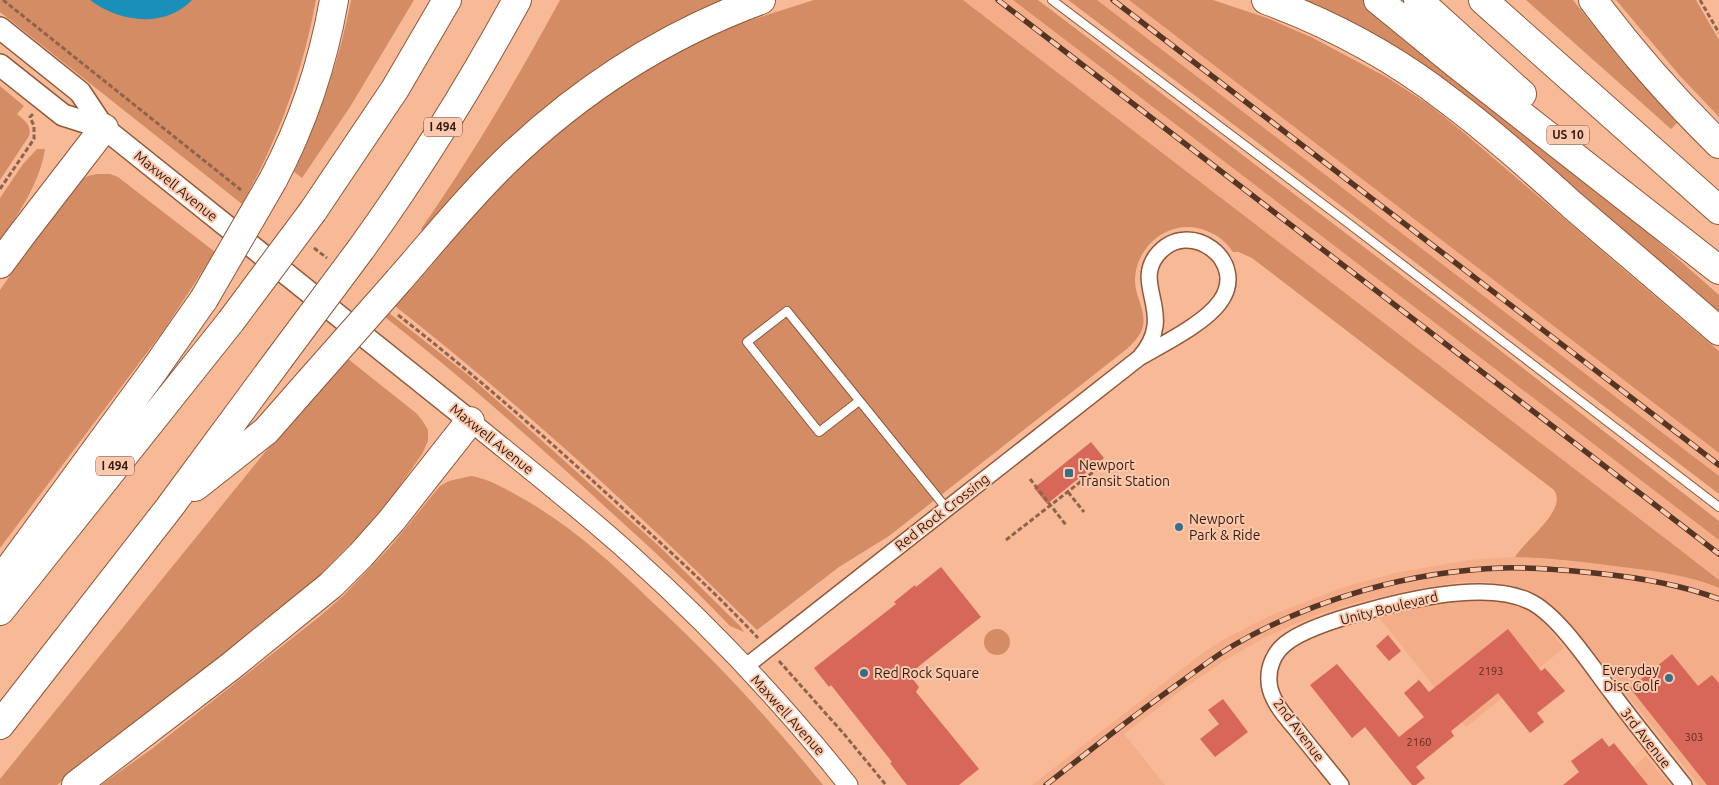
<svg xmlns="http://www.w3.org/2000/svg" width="1719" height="785" font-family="Ubuntu,sans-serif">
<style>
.built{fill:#f3ad88}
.green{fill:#d48c64}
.water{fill:#198fba}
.building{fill:#d76759}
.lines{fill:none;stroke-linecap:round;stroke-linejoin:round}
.service-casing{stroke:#905838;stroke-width:10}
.minor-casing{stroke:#905838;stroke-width:18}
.tertiary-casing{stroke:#905838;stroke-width:21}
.secondary-casing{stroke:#905838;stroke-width:24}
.motorway-casing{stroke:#905838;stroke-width:30}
.path{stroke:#8e644d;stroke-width:3;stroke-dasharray:5 2.5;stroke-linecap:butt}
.service{stroke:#fff;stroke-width:8}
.minor{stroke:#fff;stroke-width:15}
.tertiary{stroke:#fff;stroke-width:19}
.secondary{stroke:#fff;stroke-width:21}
.motorway{stroke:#fff;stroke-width:28}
.rail-casing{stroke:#553625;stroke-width:5.5}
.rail{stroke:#fdc9ae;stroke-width:4;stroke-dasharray:11;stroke-linecap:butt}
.motorway-bridge-casing{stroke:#905838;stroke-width:30;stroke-linecap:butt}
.motorway-bridge{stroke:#fff;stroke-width:28}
.poi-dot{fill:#366f89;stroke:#fdc9ae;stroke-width:2}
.labels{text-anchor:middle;stroke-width:4;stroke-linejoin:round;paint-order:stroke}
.number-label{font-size:11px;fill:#5b2d20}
.shield{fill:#fdc9ae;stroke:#6f4e3d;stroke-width:1}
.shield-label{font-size:12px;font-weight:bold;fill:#321a0d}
.street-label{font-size:14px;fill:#321a0d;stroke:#fdc9ae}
.poi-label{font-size:14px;fill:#321a0d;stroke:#fdc9ae;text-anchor:start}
</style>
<rect width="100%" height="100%" fill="#f8b997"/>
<path class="built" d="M 963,0 L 1013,0 L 1719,540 L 1719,580 Z
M 1097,0 L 1129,0 L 1719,453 L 1719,476 Z
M 1515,557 L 1589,562 L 1668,573 L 1687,577 L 1719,588 L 1719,785 L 1699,785 L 1574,629 L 1555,608 L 1537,594 L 1524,589 L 1490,582 L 1461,582 L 1420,588 L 1355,603 L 1322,613 L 1290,626 L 1266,637 L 1227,659 L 1179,692 L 1124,734 L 1165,785 L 1032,785 L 1200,655 L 1221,641 L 1267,617 L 1341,588 L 1395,573 L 1469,560 Z
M 1465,599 L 1491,599 L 1508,602 L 1523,607 L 1540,619 L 1564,648 L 1466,727 L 1378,616 L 1429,604 Z
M 1646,756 L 1670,785 L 1611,785 Z"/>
<path class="green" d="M 0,0 L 316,0 C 303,72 278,140 242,204 L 0,12 Z
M 351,0 L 414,0 L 350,107 L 302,178 L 293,171 C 319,117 340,60 351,0 Z
M 560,0 L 726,0 L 425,233 L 421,229 C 472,156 517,79 560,0 Z
M 814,0 L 963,0 L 1692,559 L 1719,580 L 1719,588 C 1688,575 1656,571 1622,567 C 1587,562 1551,558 1515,557 C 1525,540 1568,510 1554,490 L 1252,258 L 1239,252 L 1233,252 C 1226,242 1218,235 1207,231 C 1172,216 1135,245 1135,281 C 1135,296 1146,310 1143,326 C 1141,335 1134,342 1128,348 L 889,536 L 839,567 L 757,630 C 642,516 522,406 395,306 L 432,265 L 429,262 L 479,207 L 551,136 L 638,73 L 717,31 Z
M 1013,0 L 1038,0 L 1488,341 L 1719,521 L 1719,540 Z
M 1068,0 L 1097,0 L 1719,476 L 1719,494 L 1294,170 Z
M 1129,0 L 1213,0 L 1267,18 L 1313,38 L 1388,78 L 1428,104 L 1463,132 L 1719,351 L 1719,453 Z
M 1298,0 L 1364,0 L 1652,236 L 1719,295 L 1719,313 L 1482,109 C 1444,79 1405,50 1361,28 C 1341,17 1319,9 1298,0 Z
M 1526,0 L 1573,0 L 1620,59 L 1677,123 L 1671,129 Z
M 1616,0 L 1696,0 L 1719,40 L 1719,117 L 1681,77 Z
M 0,86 L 24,106 L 17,114 C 25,121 32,125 29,136 L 0,180 Z
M 37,149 L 45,149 C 40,182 19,214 0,240 L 0,198 L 23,164 Z
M 97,174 L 110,174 L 118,177 L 215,252 L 164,330 L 0,548 L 0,290 L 41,231 L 80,181 L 88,176 Z
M 389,313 L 468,375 L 518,419 L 660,547 L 740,626 L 744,632 L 730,626 C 689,583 645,543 601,503 C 531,438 460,376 385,317 Z
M 348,359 L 416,413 L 422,420 L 428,430 L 428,441 L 422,454 L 393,496 L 356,538 L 319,576 L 242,640 L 57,785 L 0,785 L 0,779 L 266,451 Z
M 471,476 C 489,479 504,488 520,497 C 569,524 610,561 650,600 C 712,657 770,719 823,785 L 101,785 L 153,748 L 319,617 L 342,597 L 390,547 L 440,486 L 449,481 Z
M984 642a13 13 0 1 1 26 0a13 13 0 1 1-26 0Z"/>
<path class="water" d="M 90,0 L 192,0 C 164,29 119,22 90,0 Z"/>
<path class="building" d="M 1091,442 L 1104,458 L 1047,504 L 1034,488 Z
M 941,567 L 981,617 L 909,674 L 919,687 L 916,692 L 979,769 L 959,785 L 907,785 L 890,763 L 892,762 L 831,685 L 829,687 L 814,668 L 896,604 L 894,602 L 915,585 L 916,587 Z
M 1508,629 L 1541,671 L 1545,668 L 1565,691 L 1537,713 L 1544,722 L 1530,733 L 1498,693 L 1451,731 L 1454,736 L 1416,767 L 1425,778 L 1416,785 L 1412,785 L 1365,727 L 1352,738 L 1310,685 L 1337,664 L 1399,737 L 1424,717 L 1404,693 L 1419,680 L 1429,692 Z
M 1388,635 L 1401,651 L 1389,661 L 1376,646 Z
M 1672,654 L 1698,686 L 1712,675 L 1719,683 L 1719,785 L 1707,785 L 1630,688 Z
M 1223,699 L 1248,732 L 1215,757 L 1200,739 L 1219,724 L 1208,710 Z
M 1602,738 L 1609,747 L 1614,743 L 1648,785 L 1563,785 L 1579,772 L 1571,761 Z"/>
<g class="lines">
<g class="service-casing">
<path id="service" d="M 1052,0 L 1352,226 L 1719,507
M 859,401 L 819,432 L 747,342 L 787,311 L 947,509"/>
</g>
<g class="minor-casing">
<path id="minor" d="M 745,667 L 1139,358 C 1178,315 1132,286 1157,255 C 1188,216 1250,261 1220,302 C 1204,324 1163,344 1139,358
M 1341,785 C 1326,766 1311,748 1296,729 C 1288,720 1279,710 1274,699 C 1271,693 1269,687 1269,681 C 1268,667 1274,653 1285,644 C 1314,620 1419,596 1458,593 C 1481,591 1508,591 1529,601 C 1558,614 1592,667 1612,693 C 1635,724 1660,755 1684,785"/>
</g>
<g class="tertiary-casing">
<path id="tertiary" d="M 470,421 C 524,465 579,508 630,554 C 709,625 782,702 848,785"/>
</g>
<g class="secondary-casing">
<path id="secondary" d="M 0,28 L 80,92 L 104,128 L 470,421
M 0,65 L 63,115 L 104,128"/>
</g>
<g class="motorway-casing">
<path id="motorway" d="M 1266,0 C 1331,24 1393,57 1448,100 C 1491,132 1532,169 1572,205 C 1621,247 1670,288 1719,331
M 1378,0 L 1455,63 L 1719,270
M 1418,0 L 1522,94
M 1483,0 L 1719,210
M 1593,0 C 1631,51 1673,99 1719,144
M 273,180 C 303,123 323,63 334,0
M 313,211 L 395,89 L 447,0
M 361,249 C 418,170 470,86 517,0
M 0,264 L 23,233 L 104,128
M 399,280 C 433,241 466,200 503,164 C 577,92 665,35 761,0
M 195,487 L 266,431 L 309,382
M 0,581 L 155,369 L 204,299
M 0,611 L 231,321
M 0,725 L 169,508 L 279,359
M 76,785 L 230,667 L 331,585 L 361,555 L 392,520 L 470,421"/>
</g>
<path class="path" d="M 3,0 L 241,190
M 1700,0 L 1719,33
M 0,189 L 34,139 L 34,126 L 30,117 L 33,114
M 314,248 L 327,258
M 398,315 C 474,374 545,437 616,502 C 664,546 713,590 758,638
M 1030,479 L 1066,525
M 1068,492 L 1084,512
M 1006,540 L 1102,465
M 779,661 L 844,734 L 886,785"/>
<use href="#service" class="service"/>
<use href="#minor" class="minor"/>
<use href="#tertiary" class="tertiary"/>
<use href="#secondary" class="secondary"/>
<use href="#motorway" class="motorway"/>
<g class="rail-casing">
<path id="rail" d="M 998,0 L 1719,554
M 1113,0 L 1719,465
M 1046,785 C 1089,751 1133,716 1178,684 C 1196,671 1214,657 1234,645 C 1314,599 1410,571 1503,568 C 1533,567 1564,570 1594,573 C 1636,577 1679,584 1719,599"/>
</g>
<use href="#rail" class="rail"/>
<g class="motorway-bridge-casing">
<path id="motorway-bridge" d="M 204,299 L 273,180
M 231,321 L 313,211
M 279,359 L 361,249
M 309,382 L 399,280"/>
</g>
<use href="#motorway-bridge" class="motorway-bridge"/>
</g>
<g class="poi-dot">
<rect x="1064" y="468" width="10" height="10" rx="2.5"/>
<circle cx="1179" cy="527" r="5"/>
<circle cx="864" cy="673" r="5"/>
<circle cx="1669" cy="678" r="5"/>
</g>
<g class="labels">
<g class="number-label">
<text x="1491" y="675">2193</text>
<text x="1694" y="741">303</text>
<text x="1419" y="746">2160</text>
</g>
<g class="shield">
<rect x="424" y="117.5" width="38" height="19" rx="4"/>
<rect x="1547" y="125.5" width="42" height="19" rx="4"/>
<rect x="96" y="456.5" width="38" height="19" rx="4"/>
</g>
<g class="shield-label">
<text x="443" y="131">I 494</text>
<text x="1568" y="139">US 10</text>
<text x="115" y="470">I 494</text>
</g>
<g class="street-label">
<text transform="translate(176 186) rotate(39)" y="5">Maxwell Avenue</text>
<text transform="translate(492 439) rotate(39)" y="5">Maxwell Avenue</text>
<text transform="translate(942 512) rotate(-38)" y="5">Red Rock Crossing</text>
<text transform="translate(1389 608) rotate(-14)" y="5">Unity Boulevard</text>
<text transform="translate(788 715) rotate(48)" y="5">Maxwell Avenue</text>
<text transform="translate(1299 730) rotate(53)" y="5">2nd Avenue</text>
<text transform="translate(1646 738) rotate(52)" y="5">3rd Avenue</text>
</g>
<g class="poi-label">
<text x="1079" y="470">Newport<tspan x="1079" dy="16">Transit Station</tspan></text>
<text x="1189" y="524">Newport<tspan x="1189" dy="16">Park &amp; Ride</tspan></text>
<text x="1659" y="675" text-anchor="end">Everyday<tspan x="1659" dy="16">Disc Golf</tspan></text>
<text x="874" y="678">Red Rock Square</text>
</g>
</g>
</svg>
